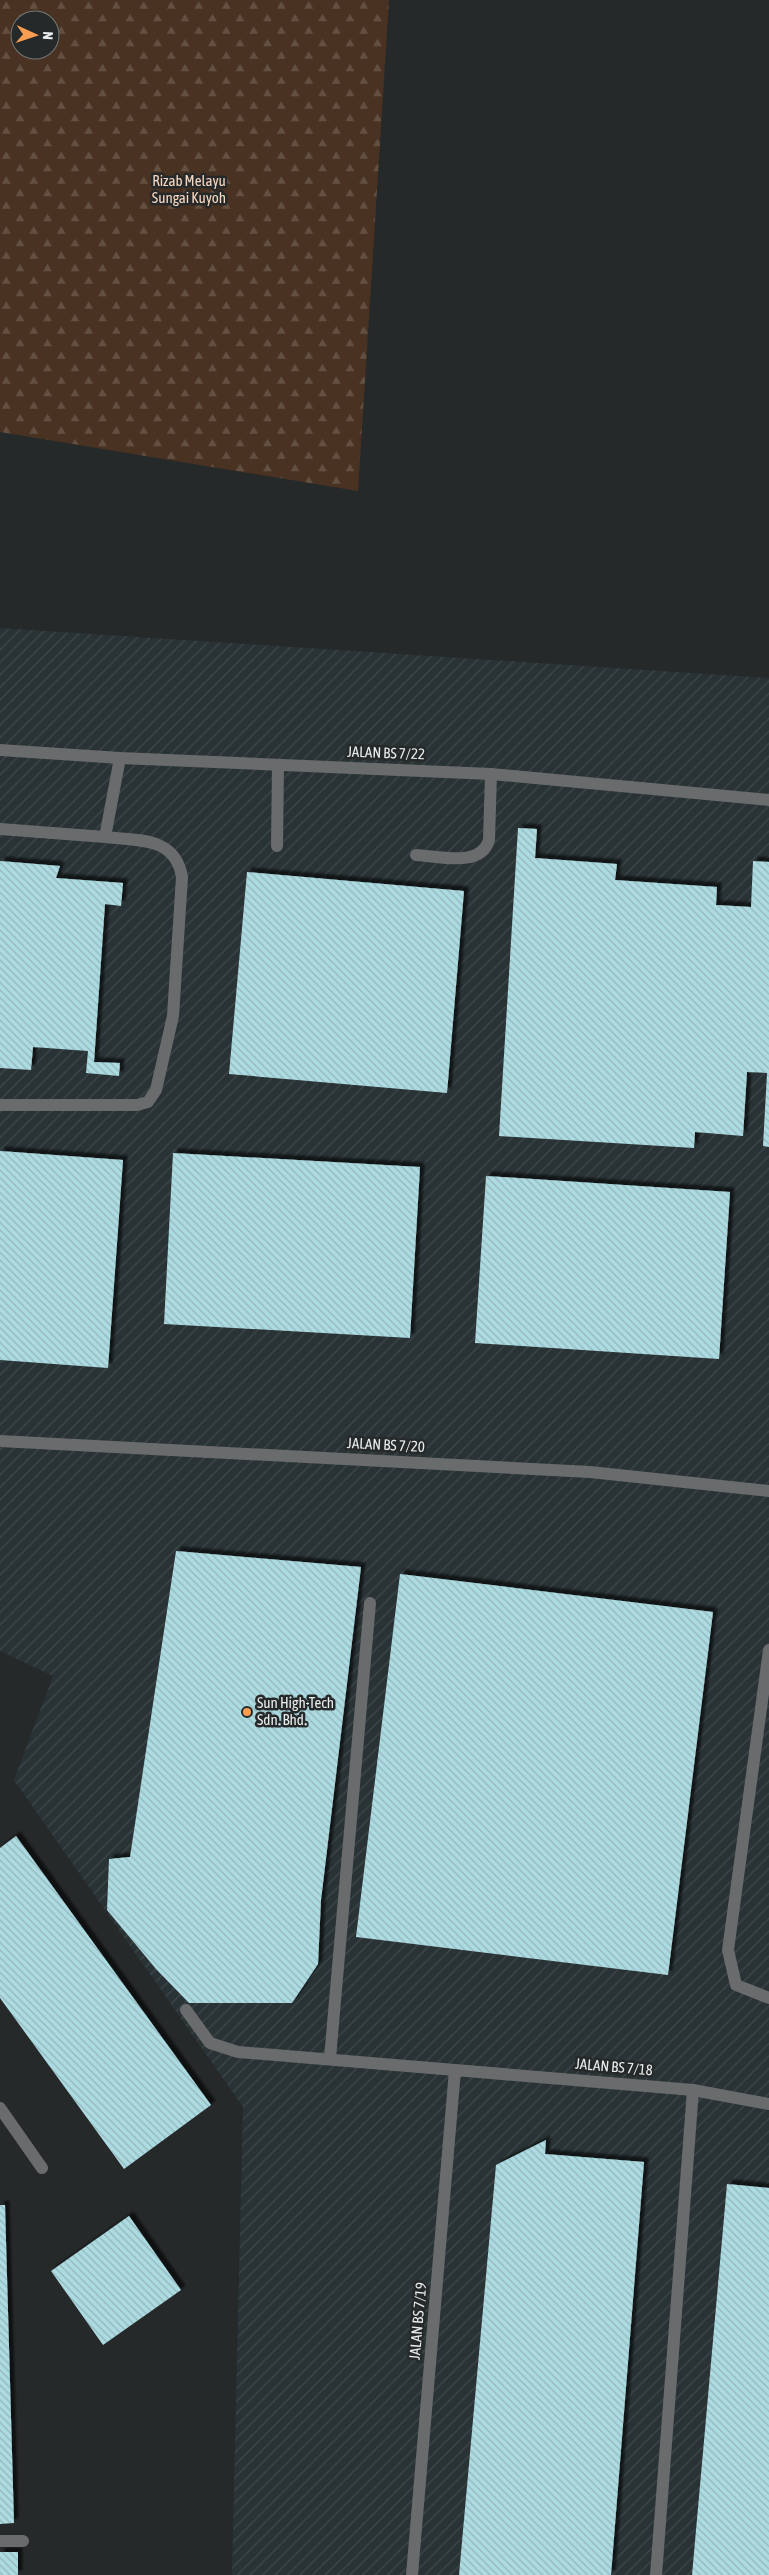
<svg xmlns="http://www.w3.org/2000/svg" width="769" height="2575" font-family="'Asap Condensed',sans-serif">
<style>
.industrial{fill:url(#industrial-furrows)}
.forest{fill:url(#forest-firs);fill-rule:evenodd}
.building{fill:url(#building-back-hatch);filter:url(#shadow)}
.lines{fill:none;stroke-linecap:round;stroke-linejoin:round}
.service{stroke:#6a6b6c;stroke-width:12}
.minor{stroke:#6a6b6c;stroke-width:12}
.poi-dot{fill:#fc9e52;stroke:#26292a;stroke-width:2}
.labels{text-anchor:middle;stroke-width:5;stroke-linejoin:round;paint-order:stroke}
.park-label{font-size:15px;fill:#f8d7c1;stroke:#26292a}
.street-label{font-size:15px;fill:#e9ecec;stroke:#26292a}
.poi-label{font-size:15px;fill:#e9ecec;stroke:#26292a;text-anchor:start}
</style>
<defs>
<pattern id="industrial-furrows" width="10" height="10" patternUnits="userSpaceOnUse" patternTransform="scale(1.25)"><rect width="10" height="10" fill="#293335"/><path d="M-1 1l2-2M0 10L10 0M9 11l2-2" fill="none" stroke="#3e4749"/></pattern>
<pattern id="forest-firs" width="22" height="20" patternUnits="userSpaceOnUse" patternTransform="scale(1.25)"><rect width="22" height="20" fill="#493221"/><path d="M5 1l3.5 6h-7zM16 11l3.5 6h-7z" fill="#635041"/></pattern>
<pattern id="building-back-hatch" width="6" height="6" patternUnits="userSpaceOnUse" patternTransform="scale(1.25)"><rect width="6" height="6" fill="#addbe2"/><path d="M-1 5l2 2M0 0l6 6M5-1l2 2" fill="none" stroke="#93b6bb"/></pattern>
<filter id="shadow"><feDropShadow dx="4.5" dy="-4.5" stdDeviation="1" flood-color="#0009"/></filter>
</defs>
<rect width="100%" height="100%" fill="#26292a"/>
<path class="industrial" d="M 0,628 L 769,678 L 769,2575 L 232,2575 L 243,2107 L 14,1780 L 53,1676 L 0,1651 Z"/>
<path class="forest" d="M 0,0 L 389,0 L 358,491 L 0,432 ZM 20,20 L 50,20 L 50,50 L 20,50 Z"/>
<path class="building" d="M 518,828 L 537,829 L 535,858 L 617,864 L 615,880 L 717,887 L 716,905 L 751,907 L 753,861 L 769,862 L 769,1147 L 763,1146 L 767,1073 L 747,1072 L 743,1136 L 695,1132 L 694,1148 L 499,1136 Z
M 0,861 L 60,866 L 56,878 L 123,883 L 121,906 L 105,904 L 94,1062 L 120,1063 L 119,1076 L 86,1073 L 88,1051 L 33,1047 L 31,1070 L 0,1068 Z
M 247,872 L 464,891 L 447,1093 L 229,1074 Z
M 0,1151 L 123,1160 L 108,1368 L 0,1360 Z
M 173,1153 L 420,1167 L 410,1338 L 164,1324 Z
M 486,1176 L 730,1192 L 719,1359 L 475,1343 Z
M 176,1551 L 361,1567 L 321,1900 L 318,1964 L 292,2003 L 189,2003 L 156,1969 L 107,1910 L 109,1859 L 130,1857 Z
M 400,1574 L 713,1612 L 668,1975 L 356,1937 Z
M 16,1836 L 211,2105 L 124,2169 L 0,1998 L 0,1848 Z
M 546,2140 L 545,2154 L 644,2162 L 611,2575 L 459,2575 L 496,2165 Z
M 727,2184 L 769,2188 L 769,2575 L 692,2575 Z
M 0,2205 L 5,2205 L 14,2523 L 0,2524 Z
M 129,2216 L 181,2290 L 103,2345 L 51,2271 Z
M 0,2552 L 18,2552 L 18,2575 L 0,2575 Z"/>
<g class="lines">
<path class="service" d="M 0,829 L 105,837 L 120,758
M 277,846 L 278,765
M 416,855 C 439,856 481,868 489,840 L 491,774
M 0,1105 L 137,1105 L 148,1102 L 156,1090 L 173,1016 L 182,877 C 175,836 138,841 105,837
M 769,1650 L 728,1950 L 736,1985 L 769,1998
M 186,2010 L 210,2043 L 238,2052 L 455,2070
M 330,2058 L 370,1603
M 0,2541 L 23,2541
M 656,2575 L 693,2090"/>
<path class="minor" d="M 0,750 L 120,758 L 491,774 L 769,800
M 0,1441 L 590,1472 L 769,1491
M 0,2108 L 42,2168
M 412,2575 L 455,2070 L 693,2090 L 769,2104"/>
</g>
<circle class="poi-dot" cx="247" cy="1712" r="5"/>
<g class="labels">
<g class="park-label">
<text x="189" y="186">Rizab Melayu<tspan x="189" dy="17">Sungai Kuyoh</tspan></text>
</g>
<g class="street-label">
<text transform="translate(386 753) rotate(2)" y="5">JALAN BS 7/22</text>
<text transform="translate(386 1445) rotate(3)" y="5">JALAN BS 7/20</text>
<text transform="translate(614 2067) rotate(5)" y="5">JALAN BS 7/18</text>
<text transform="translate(418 2321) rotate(-85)" y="5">JALAN BS 7/19</text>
</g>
<g class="poi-label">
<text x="257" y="1708">Sun High-Tech<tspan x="257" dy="17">Sdn. Bhd.</tspan></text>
</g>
</g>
<g transform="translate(35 35) rotate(93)"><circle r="24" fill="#26292a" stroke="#747778"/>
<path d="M0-4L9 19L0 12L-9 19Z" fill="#fc9e52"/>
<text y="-8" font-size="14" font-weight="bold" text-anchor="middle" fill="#e9ecec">N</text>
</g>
</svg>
